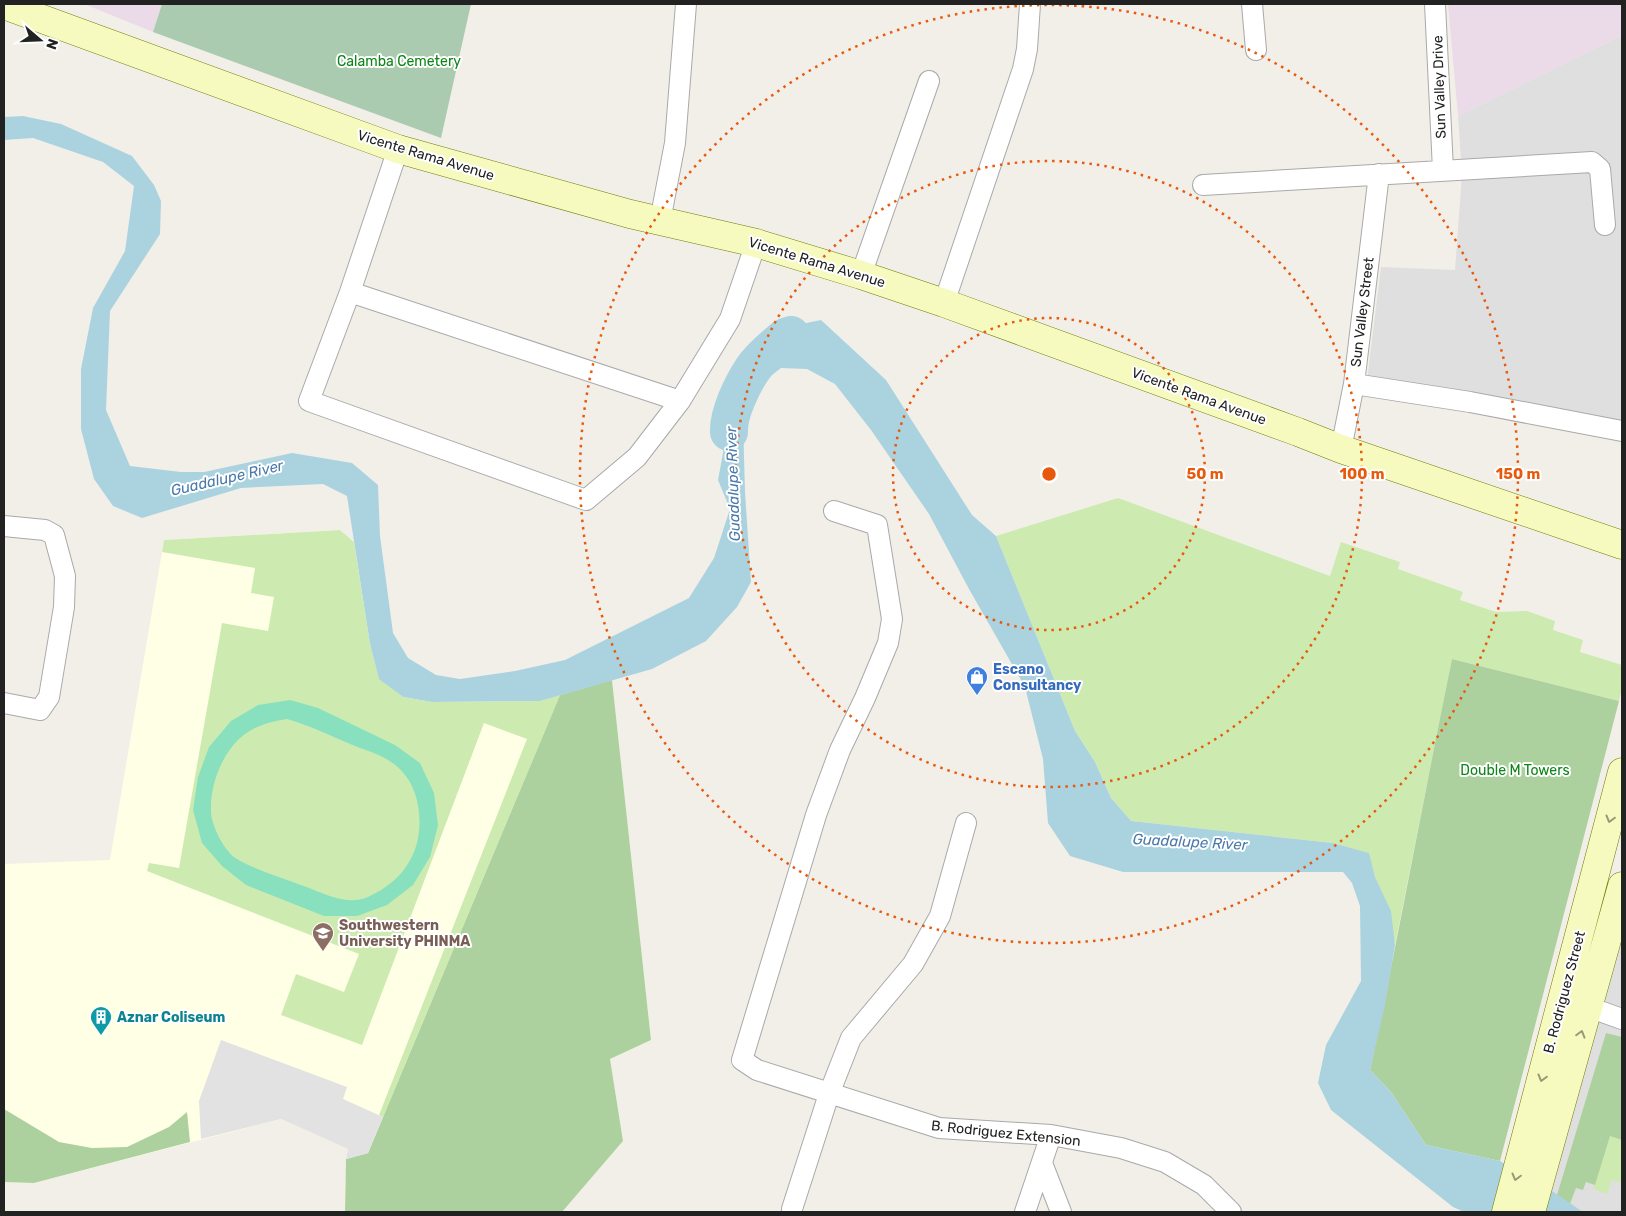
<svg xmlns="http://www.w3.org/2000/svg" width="1626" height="1216" font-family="Rubik,sans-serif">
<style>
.residential{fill:#e0dfdf}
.industrial{fill:#ebdbe8}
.education{fill:#ffffe5}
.grass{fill:#cdebb0}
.forest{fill:#add19e}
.cemetery{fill:#aacbaf}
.pitch{fill:#88e0be;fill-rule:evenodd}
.parking{fill:#e2e2e2}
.water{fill:#aad3df}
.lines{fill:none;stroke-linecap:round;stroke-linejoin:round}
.river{stroke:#aad3df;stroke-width:38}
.minor-casing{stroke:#a9a9a9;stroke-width:22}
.secondary-casing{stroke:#707d05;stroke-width:29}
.minor{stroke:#fff;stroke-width:20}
.secondary{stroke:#f7fabf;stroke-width:28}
.oneway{stroke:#979978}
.ring{fill:none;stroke:#e8590c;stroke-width:2.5;stroke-dasharray:2.5 5}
.labels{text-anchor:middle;stroke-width:4;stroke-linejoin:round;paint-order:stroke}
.park-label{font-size:14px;fill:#0c8416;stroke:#fff}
.street-label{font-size:14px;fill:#222;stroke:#fff}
.shop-label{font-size:14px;font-weight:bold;fill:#366cbe;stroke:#fff;text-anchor:start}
.education-label{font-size:14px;font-weight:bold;fill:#785e54;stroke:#fff;text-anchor:start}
.culture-label{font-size:14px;font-weight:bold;fill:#0d838f;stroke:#fff;text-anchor:start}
.water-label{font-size:15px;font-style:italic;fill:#4a7aab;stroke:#fff}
.centre{fill:#e8590c;stroke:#fff;stroke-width:2.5}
.ring-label{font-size:15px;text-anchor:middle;font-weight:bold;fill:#e8590c;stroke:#fff;stroke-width:4;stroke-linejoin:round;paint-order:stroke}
</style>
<rect width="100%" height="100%" fill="#f2efe9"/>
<path class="residential" d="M 1622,35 L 1622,437 L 1366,389 L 1381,267 L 1455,270 L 1462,174 L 1458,116 Z
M 1622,936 L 1622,1212 L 1582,1212 L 1552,1191 Z"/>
<path class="industrial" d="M 84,4 L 162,4 L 153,32 Z
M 1448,4 L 1622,4 L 1622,35 L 1458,116 Z"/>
<path class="education" d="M 340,530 L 354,542 L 379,678 L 540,701 L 612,680 L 651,1040 L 610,1059 L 623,1141 L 562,1212 L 345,1212 L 346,1159 L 348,1149 L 281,1119 L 34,1183 L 4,1182 L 4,864 L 110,860 L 164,540 Z"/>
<path class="grass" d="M 1118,498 L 1330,576 L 1341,542 L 1400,562 L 1398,569 L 1463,592 L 1460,600 L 1496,612 L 1527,611 L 1555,621 L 1553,630 L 1583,640 L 1580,652 L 1622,665 L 1622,688 L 1619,701 L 1452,659 L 1395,945 L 1390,911 L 1375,877 L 1368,853 L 1333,843 L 1131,821 L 1111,798 L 1095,762 L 1075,731 L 996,536 Z
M 340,530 L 354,542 L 370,644 L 379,678 L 403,697 L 432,702 L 540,701 L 560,695 L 383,1117 L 379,1115 L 527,739 L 484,723 L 362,1045 L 281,1015 L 296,974 L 344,992 L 359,954 L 147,871 L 149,863 L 179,868 L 222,623 L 268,631 L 274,597 L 251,593 L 255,568 L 162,552 L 164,540 Z
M 1610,1136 L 1622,1140 L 1622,1183 L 1612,1180 L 1607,1194 L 1593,1189 Z"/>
<path class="forest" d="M 1452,659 L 1619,701 L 1500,1161 L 1426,1145 L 1391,1092 L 1370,1070 C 1399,933 1424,796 1452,659 Z
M 612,680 L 651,1040 L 610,1059 L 623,1141 L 562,1212 L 345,1212 L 346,1159 L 368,1153 L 560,695 Z
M 1606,1033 L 1622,1037 L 1622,1140 L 1610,1136 L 1595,1185 L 1586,1182 L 1583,1190 L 1576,1188 L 1570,1204 L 1557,1195 Z
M 4,1109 L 59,1142 L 92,1148 L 127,1147 L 169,1127 L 187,1112 L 190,1142 L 34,1183 L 4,1182 Z"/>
<path class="cemetery" d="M 162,4 L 471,4 L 441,138 L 153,32 Z"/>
<path class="pitch" d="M 290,700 L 318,708 L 395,745 L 420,763 L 434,793 L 438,825 L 430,857 L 413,885 L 387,905 L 357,916 L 324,916 L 246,885 L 222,866 L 202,843 L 193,810 L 198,777 L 209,747 L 231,721 L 258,705 ZM 287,719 C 309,725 329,735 350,744 C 362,749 377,753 388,760 C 417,777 424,813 417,843 C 410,869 392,886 368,897 C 346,906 325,894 304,886 C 288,880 245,866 234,857 C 223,848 211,825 211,811 C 210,786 221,756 239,739 C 253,726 269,722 287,719 Z"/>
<path class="parking" d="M 221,1040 L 347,1087 L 343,1099 L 383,1117 L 368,1153 L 346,1159 L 348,1149 L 281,1119 L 201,1139 L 199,1101 Z"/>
<path class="water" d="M 23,116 L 61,124 L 132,156 L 154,185 L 161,201 L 160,234 L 110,311 L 106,410 L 130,466 L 181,472 L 204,472 L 292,453 L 352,463 L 378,485 L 380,536 L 393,633 L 408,658 L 436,675 L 460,679 L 515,671 L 565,660 L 689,598 L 714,558 L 730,509 L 718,480 L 731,410 L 769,338 L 791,326 L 821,320 L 886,380 L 972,515 L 996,536 L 1075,731 L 1095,762 L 1111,798 L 1131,821 L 1333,843 L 1369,853 L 1375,877 L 1391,911 L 1395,945 L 1385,1005 L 1370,1070 L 1391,1092 L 1426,1145 L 1500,1161 L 1552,1191 L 1583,1212 L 1464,1212 L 1453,1207 L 1331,1110 L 1318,1083 L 1326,1045 L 1361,981 L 1360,906 L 1352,883 L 1343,872 L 1123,872 L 1070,856 L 1048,823 L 1043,759 L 1025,687 L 969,589 L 929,514 L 871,430 L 835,384 L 807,369 L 781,368 L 760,384 L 743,421 L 745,492 L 751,582 L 737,607 L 706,641 L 652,669 L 540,701 L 432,702 L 403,697 L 379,679 L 370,644 L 347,496 L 323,484 L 241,488 L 142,518 L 113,506 L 94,479 L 81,429 L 81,369 L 93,308 L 125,251 L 134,186 L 103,162 L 33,138 L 4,140 L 4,117 Z"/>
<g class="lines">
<path class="river" d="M 729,432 C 728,414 742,385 752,370 C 760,357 774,347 785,337 L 791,335"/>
<g class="minor-casing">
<path id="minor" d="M 1252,4 L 1256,50
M 1435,4 L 1443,170
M 398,149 L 350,292 L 309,401 L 586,500 L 637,457 L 680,401 L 730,319 L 756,243
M 1203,185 L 1592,162 L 1600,169 L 1605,225
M 660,221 L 675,143 L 686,4
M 861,275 L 929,81
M 350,292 L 680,401
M 944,303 L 1023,69 L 1027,49 L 1030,4
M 1354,384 L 1470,402 L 1622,431
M 1341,449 L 1354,384 L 1379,174
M 834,511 L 877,525 L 892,619 L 888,643 L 865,698 L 840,750 L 816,815 L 742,1060 L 757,1070 L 939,1128 L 1051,1135 L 1121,1148 L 1165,1162 L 1204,1185 L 1231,1212
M 4,526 L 45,530 L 54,535 L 65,576 L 64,607 L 49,697 L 40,710 L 4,703
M 1577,1003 L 1622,1019
M 1042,1163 L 1061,1212
M 792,1209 L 829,1094 L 851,1038 L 913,964 L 940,916 L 966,823
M 1025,1212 L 1051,1135"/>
</g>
<g class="secondary-casing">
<path id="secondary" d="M 4,5 L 398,149 L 630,214 L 756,243 L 861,275 L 944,303 L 1298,432 L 1341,449 L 1622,545
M 1506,1212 L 1622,772
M 1531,1212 L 1622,886"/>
</g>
<use href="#minor" class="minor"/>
<use href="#secondary" class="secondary"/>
</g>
<defs><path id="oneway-chevron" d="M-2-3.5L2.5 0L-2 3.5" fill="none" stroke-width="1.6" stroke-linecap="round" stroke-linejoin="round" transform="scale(1.25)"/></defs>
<g class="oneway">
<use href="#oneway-chevron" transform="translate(1610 819) rotate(105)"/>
<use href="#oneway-chevron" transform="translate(1581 1034) rotate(-74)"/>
<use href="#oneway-chevron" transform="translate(1542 1078) rotate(105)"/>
<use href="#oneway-chevron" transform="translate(1516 1177) rotate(105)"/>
</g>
<g class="ring">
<circle cx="1049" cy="474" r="156"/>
<circle cx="1049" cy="474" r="313"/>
<circle cx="1049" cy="474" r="469"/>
</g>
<defs>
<g id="shop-pin" transform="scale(1.125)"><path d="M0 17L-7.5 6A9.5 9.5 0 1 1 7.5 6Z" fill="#3f7fe0" stroke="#fff"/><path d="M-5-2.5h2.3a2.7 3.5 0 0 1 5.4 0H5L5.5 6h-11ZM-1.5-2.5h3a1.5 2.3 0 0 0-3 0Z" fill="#fff"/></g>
<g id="university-pin" transform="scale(1.125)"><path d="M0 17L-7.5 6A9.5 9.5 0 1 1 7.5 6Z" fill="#8d6e63" stroke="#fff"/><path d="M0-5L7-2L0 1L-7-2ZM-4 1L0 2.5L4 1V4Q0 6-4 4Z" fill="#fff"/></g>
<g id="building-pin" transform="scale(1.125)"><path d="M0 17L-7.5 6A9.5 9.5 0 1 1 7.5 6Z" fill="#0f9aa8" stroke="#fff"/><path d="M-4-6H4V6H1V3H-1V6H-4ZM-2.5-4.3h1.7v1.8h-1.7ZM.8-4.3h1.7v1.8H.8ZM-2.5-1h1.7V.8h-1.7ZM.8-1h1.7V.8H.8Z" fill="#fff"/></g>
</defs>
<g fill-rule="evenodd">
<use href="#shop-pin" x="977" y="677"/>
<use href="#university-pin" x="323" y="933"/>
<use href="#building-pin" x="101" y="1017"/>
</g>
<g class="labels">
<g class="park-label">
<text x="399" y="66">Calamba Cemetery</text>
<text x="1515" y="775">Double M Towers</text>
</g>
<g class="street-label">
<text transform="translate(1439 87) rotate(-92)" y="5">Sun Valley Drive</text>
<text transform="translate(426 155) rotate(17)" y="5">Vicente Rama Avenue</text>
<text transform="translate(817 262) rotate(17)" y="5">Vicente Rama Avenue</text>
<text transform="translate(1362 312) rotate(-83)" y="5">Sun Valley Street</text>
<text transform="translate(1199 396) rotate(20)" y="5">Vicente Rama Avenue</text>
<text transform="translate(1564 992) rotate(-75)" y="5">B. Rodriguez Street</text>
<text transform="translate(1006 1133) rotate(6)" y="5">B. Rodriguez Extension</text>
</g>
<g class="shop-label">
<text x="993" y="674">Escano<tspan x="993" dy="16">Consultancy</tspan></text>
</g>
<g class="education-label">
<text x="339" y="930">Southwestern<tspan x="339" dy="16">University PHINMA</tspan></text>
</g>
<g class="culture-label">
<text x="117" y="1022">Aznar Coliseum</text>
</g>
<g class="water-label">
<text transform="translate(227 478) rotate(-13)" y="5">Guadalupe River</text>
<text transform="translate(733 484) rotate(-92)" y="5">Guadalupe River</text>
<text transform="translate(1190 842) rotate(3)" y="5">Guadalupe River</text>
</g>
</g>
<circle cx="1049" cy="474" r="8" class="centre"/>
<g class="ring-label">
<text x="1205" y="479">50 m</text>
<text x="1362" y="479">100 m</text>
<text x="1518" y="479">150 m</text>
</g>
<rect width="1626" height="1216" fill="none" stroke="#222222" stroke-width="10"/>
<g transform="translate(40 40) rotate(109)" stroke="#ffffff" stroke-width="4" paint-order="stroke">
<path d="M0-4L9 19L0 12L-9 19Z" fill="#222222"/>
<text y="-8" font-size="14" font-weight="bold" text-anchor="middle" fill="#222222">N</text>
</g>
</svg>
